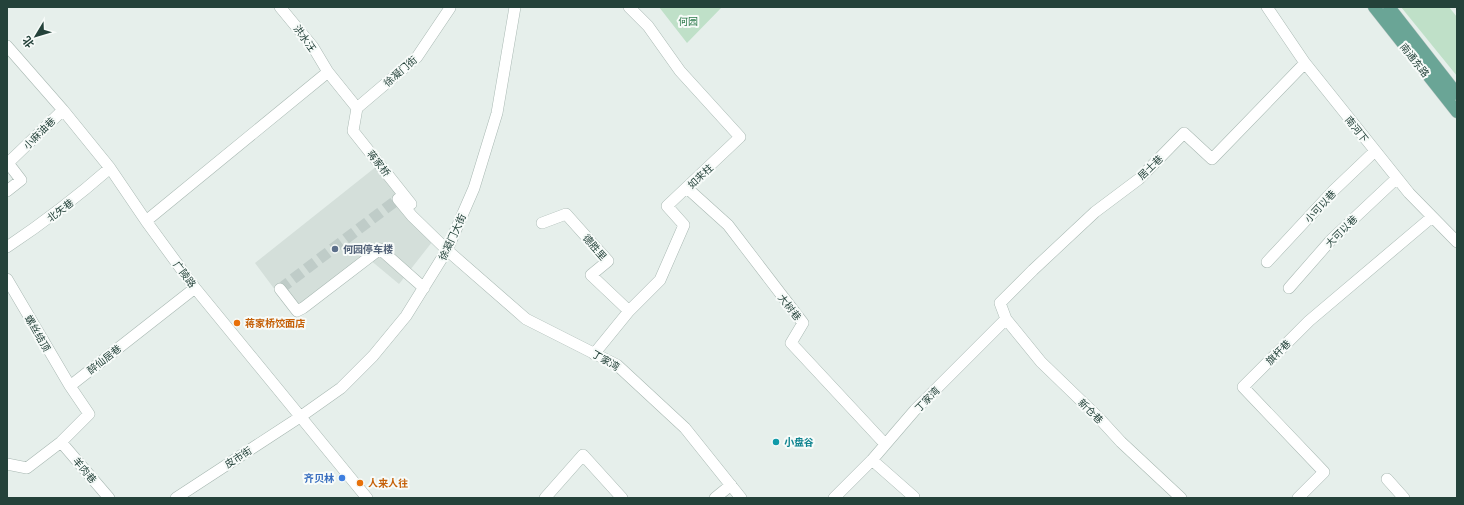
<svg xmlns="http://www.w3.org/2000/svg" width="1464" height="505" font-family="'Nunito Sans','Noto Sans SC',sans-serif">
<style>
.built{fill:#d4dfda}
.green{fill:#bfe0c8}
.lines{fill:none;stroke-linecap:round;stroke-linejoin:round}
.minor-tunnel{stroke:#bfccc8;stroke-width:11;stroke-dasharray:11 5.5;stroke-linecap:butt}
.minor-casing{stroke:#a8b8b2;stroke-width:12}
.major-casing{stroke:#c2cac8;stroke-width:13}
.minor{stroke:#fff;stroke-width:11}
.major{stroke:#6aa596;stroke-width:12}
.service-dot{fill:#5c6f8a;stroke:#f7fbf9;stroke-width:1.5}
.food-dot{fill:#e8710a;stroke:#f7fbf9;stroke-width:1.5}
.culture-dot{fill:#0f9aa8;stroke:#f7fbf9;stroke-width:1.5}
.shop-dot{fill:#3f7fe0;stroke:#f7fbf9;stroke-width:1.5}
.labels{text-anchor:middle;stroke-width:4;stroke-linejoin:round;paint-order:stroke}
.park-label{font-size:10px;fill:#2d7a4b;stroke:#f7fbf9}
.street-label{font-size:10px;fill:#24423a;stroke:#f7fbf9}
.service-label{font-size:10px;font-weight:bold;fill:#4e5e75;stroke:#f7fbf9;text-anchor:start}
.food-label{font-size:10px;font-weight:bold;fill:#c56008;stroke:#f7fbf9;text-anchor:start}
.culture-label{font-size:10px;font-weight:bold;fill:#0d838f;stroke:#f7fbf9;text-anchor:start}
.shop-label{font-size:10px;font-weight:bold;fill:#366cbe;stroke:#f7fbf9;text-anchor:end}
</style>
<rect width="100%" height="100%" fill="#e6efeb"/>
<path class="built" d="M 377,166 L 436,237 L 399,284 L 369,259 L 296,318 L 255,263 Z"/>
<path class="green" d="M 659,7 L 722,7 L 687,43 Z
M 1401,7 L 1449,7 L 1457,17 L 1457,76 Z"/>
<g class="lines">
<path class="minor-tunnel" d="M 280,289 L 398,199"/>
<g class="minor-casing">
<path id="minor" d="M 280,7 L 313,47 L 328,72 L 357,108 L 353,131 L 411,204
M 1267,7 L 1305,63 L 1409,193 L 1457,242
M 7,46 L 63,110 L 110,168 L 146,221 L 195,288 L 367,498
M 357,108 L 417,57 L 450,8
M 687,188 L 728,225 L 803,323 L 791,343 L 885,444
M 7,191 L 21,180 L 8,163 L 63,110
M 398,199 L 412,216 L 447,250 L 526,319 L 617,365 L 685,428 L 741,498
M 146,221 L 328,72
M 542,223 L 566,214 L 608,261 L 591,275 L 629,311
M 7,247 C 43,223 77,197 110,168
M 1267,262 L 1333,191 L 1375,151
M 7,279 L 70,386
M 1289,288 L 1331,240 L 1397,178
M 280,289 L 297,311 L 303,308 L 380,249 L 424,288
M 594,354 L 629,311 L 660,280 L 684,225 L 667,206 L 740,137 L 680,71 L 648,26 L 629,7
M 61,442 L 109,498
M 872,460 L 914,497 L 914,498
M 7,464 L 27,468 L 61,442 L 89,414 L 70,386 L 195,288
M 1387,479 L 1404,498
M 176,498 L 300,417 L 341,388 L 373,356 L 406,316 L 447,250 L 474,188 L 497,113 L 515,7
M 545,498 L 583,455 L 622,498
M 715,498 L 731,485
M 834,498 L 872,460 L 915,410 L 1006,319
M 1181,498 L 1121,442 L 1099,418 L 1041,362 L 1006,319 L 1000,303 L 1033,270 L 1095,212 L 1139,179 L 1184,133 L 1212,159 L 1305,63
M 1298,498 L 1324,472 L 1243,387 L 1309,321 L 1432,217"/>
</g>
<g class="major-casing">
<path id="major" d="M 1374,7 L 1457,112
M 1389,7 L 1457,94"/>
</g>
<use href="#minor" class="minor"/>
<use href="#major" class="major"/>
</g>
<circle class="service-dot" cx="335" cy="249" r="4"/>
<g class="food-dot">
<circle cx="237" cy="323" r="4"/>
<circle cx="360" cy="483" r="4"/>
</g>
<circle class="culture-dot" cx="776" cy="442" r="4"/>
<circle class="shop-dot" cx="342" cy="478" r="4"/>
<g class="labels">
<g class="park-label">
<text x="688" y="25">何园</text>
</g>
<g class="street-label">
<text transform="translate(305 38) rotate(54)" y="4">洪水汪</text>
<text transform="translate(1415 60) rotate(52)" y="4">南通东路</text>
<text transform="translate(400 71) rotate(-41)" y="4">徐凝门街</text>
<text transform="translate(1357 129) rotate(51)" y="4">南河下</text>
<text transform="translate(39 133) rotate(-45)" y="4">小麻油巷</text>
<text transform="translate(379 163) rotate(52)" y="4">蒋家桥</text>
<text transform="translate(1150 167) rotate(-44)" y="4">居士巷</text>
<text transform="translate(700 176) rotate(-43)" y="4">如来柱</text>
<text transform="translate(1320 206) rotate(-47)" y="4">小可以巷</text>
<text transform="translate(60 210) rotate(-37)" y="4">北矢巷</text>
<text transform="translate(1341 231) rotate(-45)" y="4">大可以巷</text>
<text transform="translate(452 237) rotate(-65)" y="4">徐凝门大街</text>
<text transform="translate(595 247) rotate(49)" y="4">德胜里</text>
<text transform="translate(185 274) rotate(53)" y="4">广陵路</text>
<text transform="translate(790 307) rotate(52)" y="4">大树巷</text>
<text transform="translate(38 333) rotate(60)" y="4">螺丝结顶</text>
<text transform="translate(1278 352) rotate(-45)" y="4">旗杆巷</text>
<text transform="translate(104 359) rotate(-38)" y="4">醉仙居巷</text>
<text transform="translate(606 360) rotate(30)" y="4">丁家湾</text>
<text transform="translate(927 399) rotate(-45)" y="4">丁家湾</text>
<text transform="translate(1091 411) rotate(45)" y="4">新仓巷</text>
<text transform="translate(238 457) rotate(-33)" y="4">皮市街</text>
<text transform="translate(85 470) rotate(50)" y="4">羊肉巷</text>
</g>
<g class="service-label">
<text x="343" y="253">何园停车楼</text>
</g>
<g class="food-label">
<text x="245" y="327">蒋家桥饺面店</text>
<text x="368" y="487">人来人往</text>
</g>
<g class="culture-label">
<text x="784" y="446">小盘谷</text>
</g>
<g class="shop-label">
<text x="334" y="482">齐贝林</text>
</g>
</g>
<rect width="1464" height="505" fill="none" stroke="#24423a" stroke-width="16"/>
<g transform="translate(36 36) rotate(232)" stroke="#f7fbf9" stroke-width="3" paint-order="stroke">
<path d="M0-3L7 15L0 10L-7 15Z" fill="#24423a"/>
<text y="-6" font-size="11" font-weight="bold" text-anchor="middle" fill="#24423a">北</text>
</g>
</svg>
